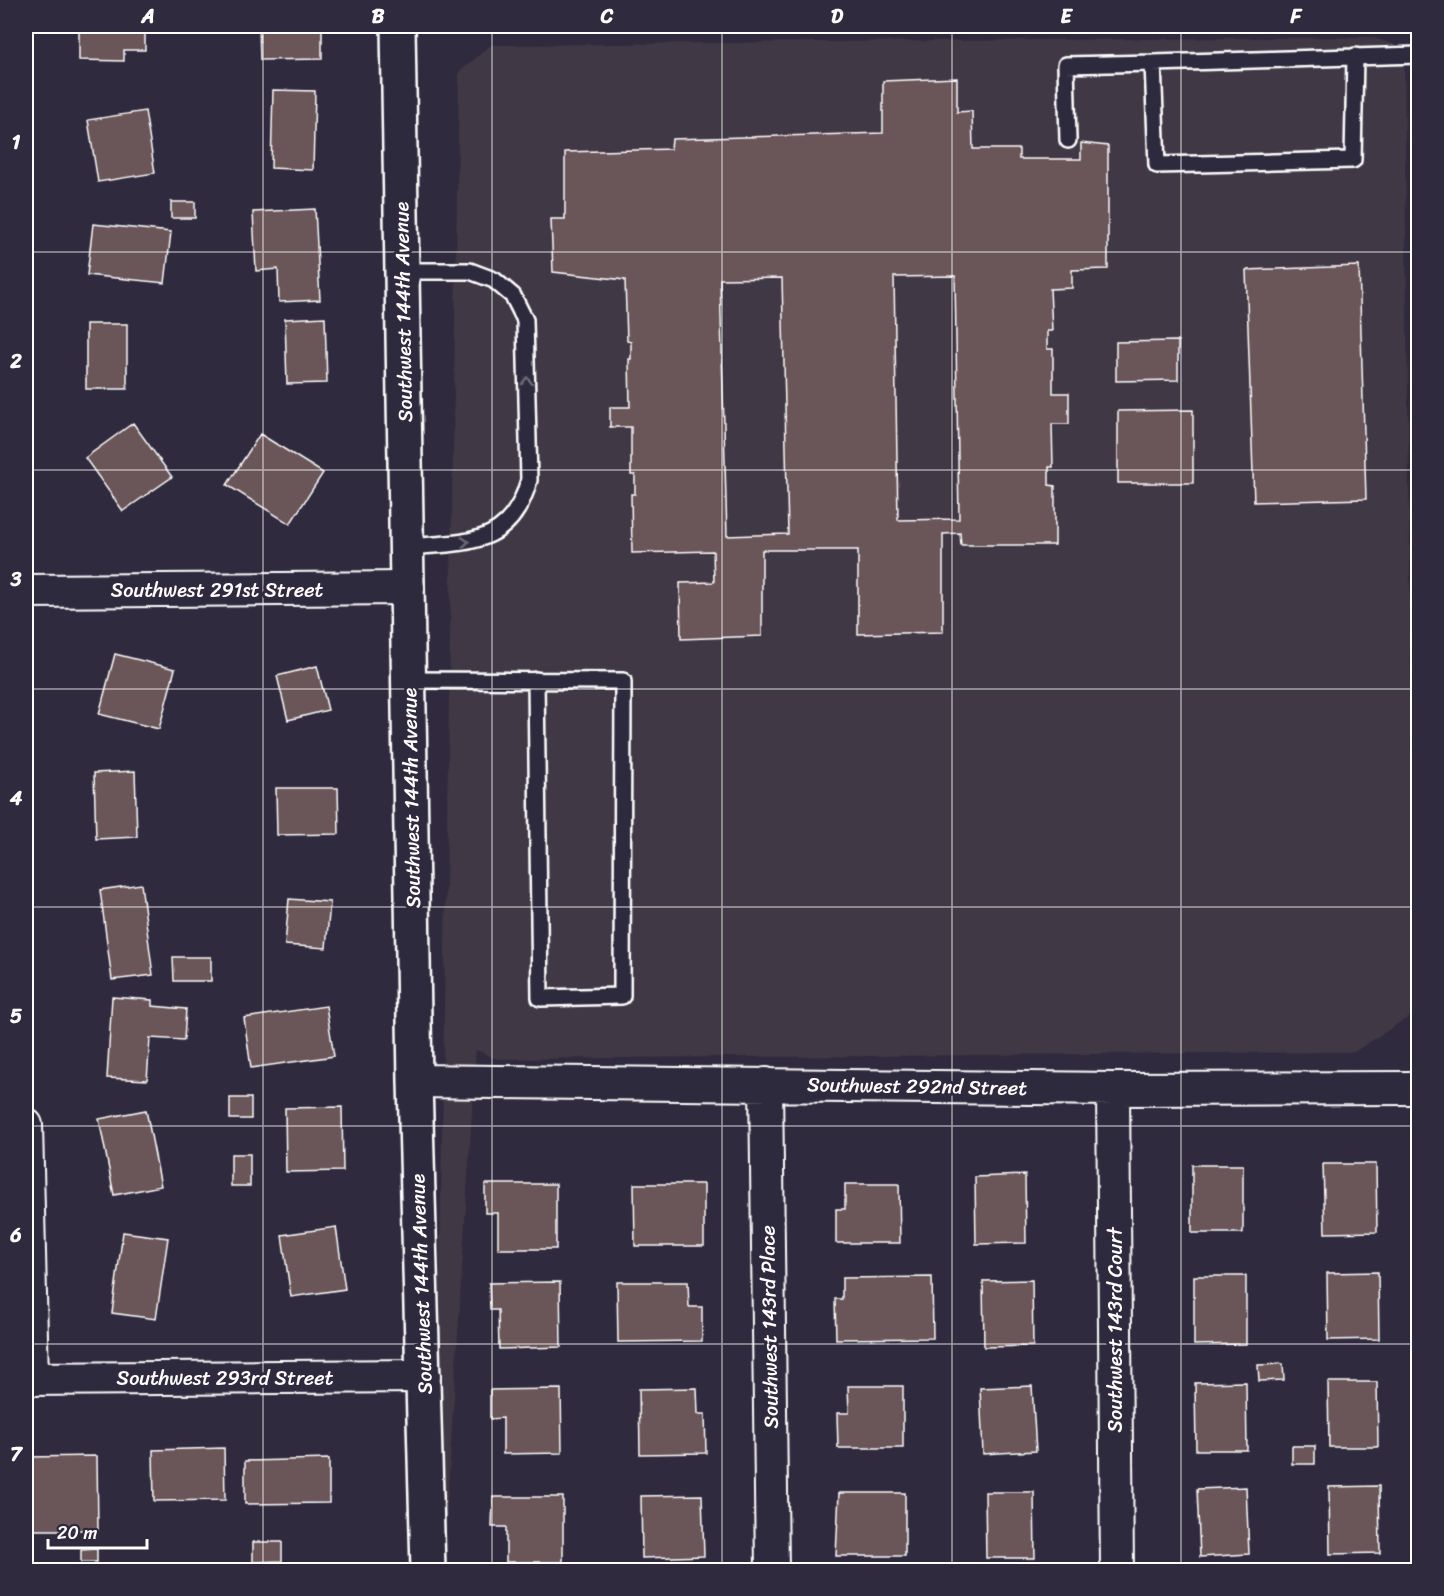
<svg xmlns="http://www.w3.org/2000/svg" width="1444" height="1596" font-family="Sriracha,sans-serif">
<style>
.built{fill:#413745}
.building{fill:#6b5559;stroke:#fff;stroke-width:1.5;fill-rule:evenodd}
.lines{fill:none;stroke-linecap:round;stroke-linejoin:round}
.service-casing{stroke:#fff;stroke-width:20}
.minor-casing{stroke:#fff;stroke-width:36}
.tertiary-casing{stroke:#fff;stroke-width:38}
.service{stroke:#2f2a3d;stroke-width:15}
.minor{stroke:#2f2a3d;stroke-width:32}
.tertiary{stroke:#2f2a3d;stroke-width:33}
.oneway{stroke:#6d6a77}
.grid{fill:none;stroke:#fff;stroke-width:1.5;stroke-opacity:0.55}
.labels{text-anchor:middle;stroke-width:6;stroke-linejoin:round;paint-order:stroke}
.street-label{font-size:20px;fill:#fff;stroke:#2f2a3d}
.neatline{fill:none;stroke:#fff;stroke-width:2}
.grid-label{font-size:20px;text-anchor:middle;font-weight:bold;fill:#fff}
</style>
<rect width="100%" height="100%" fill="#2f2a3d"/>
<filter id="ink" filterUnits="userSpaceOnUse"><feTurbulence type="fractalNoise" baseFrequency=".0167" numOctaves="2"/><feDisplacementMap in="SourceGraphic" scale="12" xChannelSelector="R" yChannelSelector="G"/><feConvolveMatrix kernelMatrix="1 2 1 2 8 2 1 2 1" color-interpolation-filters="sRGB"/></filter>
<g filter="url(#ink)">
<path class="built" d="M 1371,37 L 1404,48 L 1415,1013 L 1354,1052 L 497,1059 L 476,1050 L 443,1570 L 435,1570 L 459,72 L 491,45 Z"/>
<path class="building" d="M 79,26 L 145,26 L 145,50 L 124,50 L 124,61 L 79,60 Z
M 259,26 L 322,26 L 322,59 L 260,60 Z
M 957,78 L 957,112 L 972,111 L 973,149 L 1019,149 L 1019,159 L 1081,159 L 1081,143 L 1108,146 L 1108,269 L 1072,270 L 1072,288 L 1050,289 L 1052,331 L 1047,331 L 1047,349 L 1053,349 L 1053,393 L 1069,393 L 1069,424 L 1052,424 L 1053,467 L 1049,467 L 1049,485 L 1055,486 L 1055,545 L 961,545 L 960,533 L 943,534 L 943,632 L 858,634 L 858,550 L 762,550 L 762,636 L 681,639 L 680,583 L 714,582 L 713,551 L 632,553 L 631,494 L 635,494 L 635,475 L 631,475 L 631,427 L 610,427 L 610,407 L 630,407 L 629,359 L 631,359 L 631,342 L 627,341 L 625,280 L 553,272 L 551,219 L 565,219 L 565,152 L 671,149 L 672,139 L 883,133 L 883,81 ZM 955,276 L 959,519 L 898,520 L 894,277 ZM 782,278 L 788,534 L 727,536 L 720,279 Z
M 273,90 L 315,91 L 313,170 L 271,168 Z
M 145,111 L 155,173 L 98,182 L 88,120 Z
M 171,202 L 195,202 L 195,218 L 171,218 Z
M 315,209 L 320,300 L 279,302 L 278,269 L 256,271 L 253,212 Z
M 93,224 L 171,232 L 165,283 L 87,275 Z
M 1359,266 L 1366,499 L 1254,502 L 1246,270 Z
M 325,317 L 327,383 L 287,384 L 285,319 Z
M 86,324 L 127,324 L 127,389 L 86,389 Z
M 1178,341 L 1178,380 L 1116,381 L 1116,342 Z
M 1193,410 L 1193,483 L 1118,483 L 1118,411 Z
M 133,423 L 172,477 L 123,511 L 85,458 Z
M 260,434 L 323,473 L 290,524 L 227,485 Z
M 115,654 L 175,669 L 159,729 L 99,714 Z
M 317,666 L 328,710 L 288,720 L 277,676 Z
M 135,771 L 137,837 L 96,839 L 94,773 Z
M 276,788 L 338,788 L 339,834 L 277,835 Z
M 141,884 L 153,975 L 112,980 L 100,890 Z
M 289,899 L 330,902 L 326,948 L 285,945 Z
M 173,957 L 211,957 L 211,981 L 174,981 Z
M 112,997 L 152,1000 L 152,1006 L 186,1009 L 184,1040 L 150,1038 L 147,1080 L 107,1078 Z
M 326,1006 L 334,1056 L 251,1068 L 244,1018 Z
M 230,1098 L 251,1098 L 251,1119 L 230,1119 Z
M 342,1107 L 343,1171 L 286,1172 L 285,1108 Z
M 146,1110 L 161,1186 L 114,1195 L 99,1119 Z
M 231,1154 L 250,1154 L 250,1186 L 231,1186 Z
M 1323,1164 L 1376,1164 L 1377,1232 L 1325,1233 Z
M 1192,1165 L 1243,1165 L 1243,1233 L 1192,1233 Z
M 1025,1175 L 1026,1243 L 976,1244 L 975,1177 Z
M 485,1184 L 556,1184 L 556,1249 L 498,1249 L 498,1213 L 485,1213 Z
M 634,1184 L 704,1184 L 704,1246 L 635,1246 Z
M 845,1184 L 899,1184 L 900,1243 L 836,1243 L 836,1209 L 845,1209 Z
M 336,1227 L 345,1289 L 291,1297 L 282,1235 Z
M 123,1232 L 168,1238 L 156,1319 L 112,1313 Z
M 1378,1272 L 1379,1339 L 1328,1340 L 1327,1273 Z
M 1194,1276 L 1246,1276 L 1246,1344 L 1194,1345 Z
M 932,1277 L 933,1338 L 836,1339 L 835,1299 L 842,1299 L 842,1278 Z
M 1032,1280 L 1033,1346 L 984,1347 L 983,1281 Z
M 560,1282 L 561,1347 L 499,1349 L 498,1310 L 490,1310 L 489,1283 Z
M 617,1282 L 688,1282 L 689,1307 L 702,1307 L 702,1341 L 618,1342 Z
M 1283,1364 L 1284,1380 L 1259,1381 L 1258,1365 Z
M 1246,1382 L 1247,1450 L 1196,1450 L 1195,1383 Z
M 1328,1382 L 1377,1382 L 1378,1447 L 1329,1447 Z
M 848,1386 L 903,1386 L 903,1448 L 838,1448 L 837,1413 L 849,1413 Z
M 1032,1386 L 1036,1451 L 983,1454 L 980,1388 Z
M 697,1388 L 698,1414 L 705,1414 L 706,1453 L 640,1454 L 639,1389 Z
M 561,1389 L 562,1453 L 503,1454 L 503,1418 L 490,1419 L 490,1390 Z
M 1292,1446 L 1315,1446 L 1315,1464 L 1292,1464 Z
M 224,1448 L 225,1500 L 154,1501 L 153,1450 Z
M 97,1456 L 98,1530 L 26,1530 L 26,1457 Z
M 329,1459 L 329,1503 L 245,1504 L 245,1461 Z
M 1379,1486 L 1380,1553 L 1330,1554 L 1329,1487 Z
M 1246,1487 L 1249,1554 L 1200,1557 L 1197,1489 Z
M 985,1492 L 1034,1492 L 1035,1558 L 986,1558 Z
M 839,1493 L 905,1493 L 905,1556 L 836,1556 Z
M 702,1495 L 704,1556 L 642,1558 L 641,1496 Z
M 493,1497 L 563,1497 L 563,1562 L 506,1562 L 506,1527 L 492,1527 Z
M 253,1542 L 282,1542 L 282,1561 L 253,1562 Z
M 97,1549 L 97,1562 L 81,1562 L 81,1550 Z"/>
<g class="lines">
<g class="service-casing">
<path id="service" d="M 1355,56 L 1353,160 L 1157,165 L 1153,63 L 1418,55
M 1068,140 L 1066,65 L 1153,63
M 402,271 L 470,271 L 494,280 L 513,296 L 525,320 L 529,480 C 511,548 465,542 407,547
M 409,680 L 623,681 L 622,996 L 540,998 L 536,680"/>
</g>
<g class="minor-casing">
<path id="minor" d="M 26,591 L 408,588
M 415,1081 L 1113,1089 L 1418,1088
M 766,1084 L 772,1570
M 1113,1089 L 1117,1570
M 26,1125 L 32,1379
M 26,1379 L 424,1376"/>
</g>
<g class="tertiary-casing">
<path id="tertiary" d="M 398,26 L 415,1081 L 428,1570"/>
</g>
<use href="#service" class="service"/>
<use href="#minor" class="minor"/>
<use href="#tertiary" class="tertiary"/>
</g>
<defs><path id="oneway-chevron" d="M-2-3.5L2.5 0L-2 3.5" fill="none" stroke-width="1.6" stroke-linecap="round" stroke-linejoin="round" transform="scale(1.5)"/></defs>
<g class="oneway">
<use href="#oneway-chevron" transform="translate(527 381) rotate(-91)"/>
<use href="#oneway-chevron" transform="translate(465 542) rotate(-5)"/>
</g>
</g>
<path class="grid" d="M 263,26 L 263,1570M 492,26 L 492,1570M 722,26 L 722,1570M 952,26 L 952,1570M 1181,26 L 1181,1570M 26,252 L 1418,252M 26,470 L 1418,470M 26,689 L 1418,689M 26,907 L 1418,907M 26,1126 L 1418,1126M 26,1344 L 1418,1344"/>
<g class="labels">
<g class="street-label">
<text transform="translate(403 312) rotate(-91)" y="7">Southwest 144th Avenue</text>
<text x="217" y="597">Southwest 291st Street</text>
<text transform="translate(411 798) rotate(-91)" y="7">Southwest 144th Avenue</text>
<text transform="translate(917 1086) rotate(1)" y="7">Southwest 292nd Street</text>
<text transform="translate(421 1284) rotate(-92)" y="7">Southwest 144th Avenue</text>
<text transform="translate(769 1327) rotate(-91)" y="7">Southwest 143rd Place</text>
<text transform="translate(1115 1330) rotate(-90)" y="7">Southwest 143rd Court</text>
<text x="225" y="1385">Southwest 293rd Street</text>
</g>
</g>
<rect width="1444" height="1596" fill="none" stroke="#2f2a3d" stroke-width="66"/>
<path d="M48 1539v9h99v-9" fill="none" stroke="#ffffff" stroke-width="3"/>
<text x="57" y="1539" font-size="18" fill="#ffffff" stroke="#2f2a3d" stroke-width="4.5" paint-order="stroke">20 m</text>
<rect x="33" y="33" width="1378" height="1530" class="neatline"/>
<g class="grid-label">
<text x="148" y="23">A</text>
<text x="378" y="23">B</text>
<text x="607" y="23">C</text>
<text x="837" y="23">D</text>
<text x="1066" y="23">E</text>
<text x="1296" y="23">F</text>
<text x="16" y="149">1</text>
<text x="16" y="368">2</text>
<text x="16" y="586">3</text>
<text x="16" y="805">4</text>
<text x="16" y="1023">5</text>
<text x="16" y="1242">6</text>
<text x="16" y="1461">7</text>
</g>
</svg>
